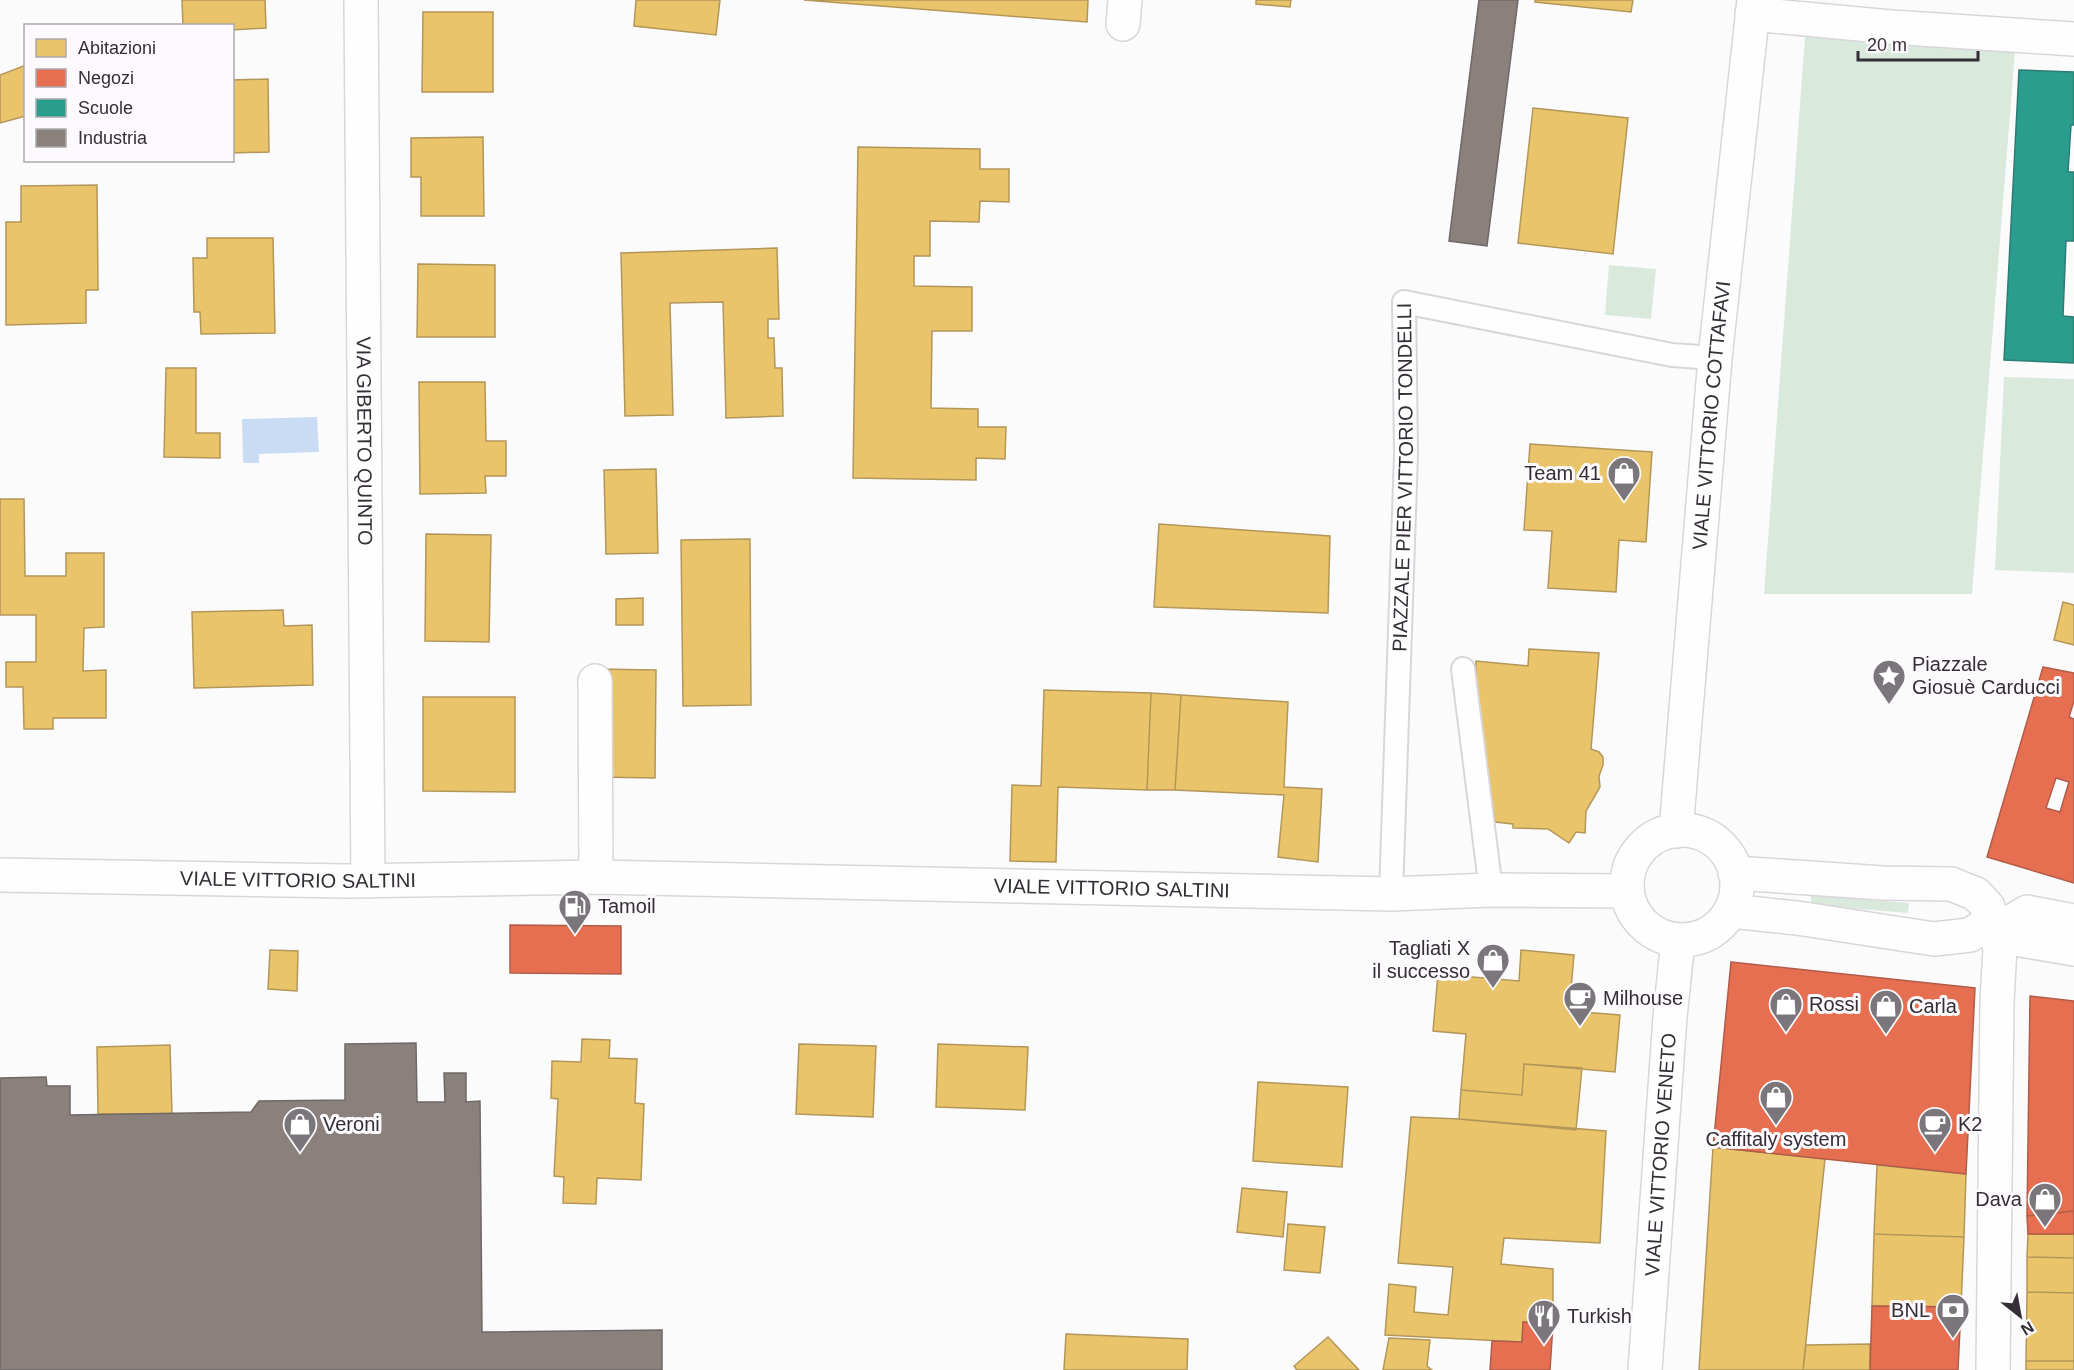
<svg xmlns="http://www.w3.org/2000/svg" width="2074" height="1370" viewBox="0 0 2074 1370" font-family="Arial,sans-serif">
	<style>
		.green { fill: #d9eadd }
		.water { fill: #cadcf4 }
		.homes { fill: #e9c46a; stroke: #b3975a; stroke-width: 1.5 }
		.shops { fill: #e76f51; stroke: #b15c49; stroke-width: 1.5; fill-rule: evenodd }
		.schools { fill: #2a9d8f; stroke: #2d7c74; stroke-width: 1.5 }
		.industry { fill: #8a817c; stroke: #706867; stroke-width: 1.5 }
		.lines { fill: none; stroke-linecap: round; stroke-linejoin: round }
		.lane-casing { stroke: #d8d6da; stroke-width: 26 }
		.street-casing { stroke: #d8d6da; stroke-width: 36 }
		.secondary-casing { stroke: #d8d6da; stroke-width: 36 }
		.lane { stroke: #fffeff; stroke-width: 22 }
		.street { stroke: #fffeff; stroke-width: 33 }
		.secondary { stroke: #fffeff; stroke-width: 33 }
		.labels { text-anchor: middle; stroke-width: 6; stroke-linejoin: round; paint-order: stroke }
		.street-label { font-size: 20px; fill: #342f36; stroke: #fcfafd }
		.poi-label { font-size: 20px; fill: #342f36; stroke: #fcfafd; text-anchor: start }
	</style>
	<rect width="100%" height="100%" fill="#fcfbfc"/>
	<path class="green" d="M1806,23L2016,38L1972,594H1764Z
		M1609,265L1656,269L1651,319L1605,315Z
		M2004,377L2074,379V573L1995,570Z
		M1811,895L1909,903L1908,913L1811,905Z"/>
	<path class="water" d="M317,417L319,452L259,454V463H243L242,419Z"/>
	<path class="homes" d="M182,0H265L266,28L232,30V26H183Z
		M636,0H720L716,35L634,26Z
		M804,0H1088L1087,22Z
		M1256,0H1291L1290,7L1256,4Z
		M1535,0H1633L1631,12L1535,2Z
		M423,12H493V92H422Z
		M26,65V116L0,123V75Z
		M268,79L269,152L232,153V80Z
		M1533,108L1628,118L1613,254L1518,243Z
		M483,137L484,216H421V177H411V138Z
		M858,147L980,149V169H1009V202L980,201L979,222L930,221V256H914V286L972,287V331H932L931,408L978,409V427H1006L1005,459L976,458V480L853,478Z
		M97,185L98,290H86V323L6,325V222H21V186Z
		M207,238H273L275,333L201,334L200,312H194L193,258H207Z
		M777,248L779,319H768V338H774L775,368H782L783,416L726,418L723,302L670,303L673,415L625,416L621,253Z
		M418,264L495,265V337H417Z
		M166,368H196V433H220V458L164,457Z
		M419,382H485L486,441H506V476H485L486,493L420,494Z
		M1530,444L1652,452L1646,542L1619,540L1616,592L1548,588L1552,531L1524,530Z
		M656,469L658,553L606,554L604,470Z
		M0,499H24L25,576H66V553H104V627L84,628L83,671L106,670V718H53V729H24L23,687H6V662H36V615H0Z
		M1159,524L1330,536L1328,613L1154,607Z
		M426,534L491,535L489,642L425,641Z
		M750,539L751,705L683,706L681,540Z
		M643,598V625H616V599Z
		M2063,602L2074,605V645L2054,640Z
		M283,610L284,626L312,625L313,685L194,688L192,612Z
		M1529,649L1599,653L1591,749L1599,752L1603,757V765L1599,776L1600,787L1586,811L1585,833L1576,832L1569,843L1548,829L1513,828V824L1495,822L1475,691L1476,661L1528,666Z
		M598,669L656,670L655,778L598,777Z
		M1044,690L1151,693L1147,790L1058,787L1056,862L1010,861L1012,785L1041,786Z
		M1151,693L1181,695L1175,790H1147Z
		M1181,695L1288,702L1284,787L1322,789L1318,862L1278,857L1284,795L1175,790Z
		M423,697H515V792L423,791Z
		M270,950L298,951L297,991L268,989Z
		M1521,950L1574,955L1569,1011L1620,1015L1615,1072L1524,1064L1522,1095L1461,1090L1466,1034L1433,1031L1438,974L1519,981Z
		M582,1039L610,1040L609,1058L637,1059L635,1103L644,1104L641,1180L597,1178L596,1204L563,1203L564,1177L554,1176L558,1099L551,1098L552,1061L581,1062Z
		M799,1044L876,1046L873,1117L796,1114Z
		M938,1044L1028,1047L1025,1110L936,1107Z
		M170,1045L172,1114H98L97,1047Z
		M1524,1064L1582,1068L1576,1130L1459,1119L1461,1090L1522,1095Z
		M1258,1082L1348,1087L1342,1167L1253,1161Z
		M1411,1117L1459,1119L1606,1131L1600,1243L1504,1238L1501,1264L1553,1269V1324L1523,1322L1522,1342L1385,1335L1389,1284L1416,1287L1414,1312L1448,1315L1453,1267L1398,1263Z
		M1713,1147L1825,1159L1803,1370H1699Z
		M1877,1165L1966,1174L1964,1237L1874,1234Z
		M1242,1188L1287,1192L1283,1237L1237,1232Z
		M1288,1224L1325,1227L1320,1273L1284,1270Z
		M1874,1234L1964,1237L1961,1307L1872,1306Z
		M2028,1234H2074V1258L2027,1257Z
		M2027,1257L2074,1258V1293L2027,1292Z
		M2027,1292L2074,1293V1361H2026Z
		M1066,1334L1188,1339L1187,1370H1064Z
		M1328,1337L1359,1370H1297L1294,1366Z
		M1389,1338L1430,1340L1427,1366L1432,1370H1383Z
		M1870,1344V1370H1803L1806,1345Z
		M2026,1361H2074V1370H2026Z"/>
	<path class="shops" d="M2043,667L2074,673V701L2069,717L2074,719V883L1987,857ZM2056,778L2069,782L2060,812L2046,808Z
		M510,925L621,926V974L510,973Z
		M1731,962L1975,988L1966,1174L1713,1147Z
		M2030,996L2074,1001V1211L2027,1216Z
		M2074,1211V1234H2028L2027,1216Z
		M1872,1306L1961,1307L1958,1370H1870Z
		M1523,1322L1553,1324L1550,1370H1490L1492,1341L1522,1342Z"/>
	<path class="schools" d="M2019,70L2074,72V125H2071L2068,172H2074V241H2066L2063,316L2074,317V363L2004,360Z"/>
	<path class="industry" d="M1479,0H1518L1487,246L1449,241Z
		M416,1043L417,1102H445L444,1073H466V1102L480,1101L482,1332L662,1330V1370H0V1078L46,1077L47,1086H70V1115L251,1112L259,1101L345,1100V1044Z"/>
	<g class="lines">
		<defs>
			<g id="lane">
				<path d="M1463,669L1491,890"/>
				<path id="s1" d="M1391,894L1406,454L1404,302L1672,355L1715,358"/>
			</g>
			<g id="street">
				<path id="s2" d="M361,0L368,881"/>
				<path d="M1752,14L1891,27L2074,39"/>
				<path d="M1123,24L1125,0"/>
				<path d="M595,681L596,877"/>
				<path d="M1735,873L1883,883L1951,884L1976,894L1988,907L2000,948L1997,1001L1993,1370"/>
				<path d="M1730,911L1797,918L1934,939L1970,935L1991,921"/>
				<path d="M1991,921L2009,923L2027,912L2074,921"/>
				<path d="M2009,923L2021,940L2074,949"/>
			</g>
			<g id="secondary">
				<circle cx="1682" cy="885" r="55"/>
				<path id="s3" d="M1676,831L1715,358L1754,0"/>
				<path id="s4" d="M0,875L347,881L596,877L1391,894L1491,890L1627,891"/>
				<path id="s5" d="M1645,1370L1670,1017L1678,940"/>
			</g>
		</defs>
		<use href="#lane" class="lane-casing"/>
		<use href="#street" class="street-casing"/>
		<use href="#secondary" class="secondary-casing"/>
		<use href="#lane" class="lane"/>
		<use href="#street" class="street"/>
		<use href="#secondary" class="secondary"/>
	</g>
	<defs>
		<symbol id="shop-pin" viewBox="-11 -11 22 30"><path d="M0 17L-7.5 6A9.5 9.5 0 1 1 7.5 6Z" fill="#7a767b" stroke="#fcfafd"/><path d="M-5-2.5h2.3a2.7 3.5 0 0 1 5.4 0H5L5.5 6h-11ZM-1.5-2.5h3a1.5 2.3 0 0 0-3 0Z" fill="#fff"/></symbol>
		<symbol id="sight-pin" viewBox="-11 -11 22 30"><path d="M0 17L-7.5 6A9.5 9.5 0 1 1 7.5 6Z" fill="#7a767b" stroke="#fcfafd"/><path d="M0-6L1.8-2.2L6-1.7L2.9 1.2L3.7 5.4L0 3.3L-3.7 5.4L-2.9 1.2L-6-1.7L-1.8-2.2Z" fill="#fff"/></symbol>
		<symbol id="fuel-pin" viewBox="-11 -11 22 30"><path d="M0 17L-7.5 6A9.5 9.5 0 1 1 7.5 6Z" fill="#7a767b" stroke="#fcfafd"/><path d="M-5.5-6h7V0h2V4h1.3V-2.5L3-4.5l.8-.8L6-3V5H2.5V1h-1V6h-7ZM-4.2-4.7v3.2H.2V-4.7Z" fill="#fff"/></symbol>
		<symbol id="cafe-pin" viewBox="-11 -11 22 30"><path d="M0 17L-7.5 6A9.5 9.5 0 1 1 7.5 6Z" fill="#7a767b" stroke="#fcfafd"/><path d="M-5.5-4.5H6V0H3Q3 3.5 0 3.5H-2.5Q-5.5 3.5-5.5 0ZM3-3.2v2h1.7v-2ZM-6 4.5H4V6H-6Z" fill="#fff"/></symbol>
		<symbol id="bank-pin" viewBox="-11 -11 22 30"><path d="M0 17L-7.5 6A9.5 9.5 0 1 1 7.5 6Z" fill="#7a767b" stroke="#fcfafd"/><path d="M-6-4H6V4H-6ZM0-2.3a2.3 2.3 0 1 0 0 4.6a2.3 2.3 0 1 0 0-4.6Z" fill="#fff"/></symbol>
		<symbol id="restaurant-pin" viewBox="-11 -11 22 30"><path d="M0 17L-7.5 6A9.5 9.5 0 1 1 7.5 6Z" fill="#7a767b" stroke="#fcfafd"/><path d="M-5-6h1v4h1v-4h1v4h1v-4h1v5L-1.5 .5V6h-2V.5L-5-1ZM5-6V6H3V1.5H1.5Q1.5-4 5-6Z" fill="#fff"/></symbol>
	</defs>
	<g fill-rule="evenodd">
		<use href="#shop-pin" x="1605" y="454" width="38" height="52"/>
		<use href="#sight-pin" x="1870" y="657" width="38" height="52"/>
		<use href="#fuel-pin" x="556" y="887" width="38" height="52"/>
		<use href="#shop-pin" x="1474" y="941" width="38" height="52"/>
		<use href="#cafe-pin" x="1561" y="979" width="38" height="52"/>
		<use href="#shop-pin" x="1767" y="985" width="38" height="52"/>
		<use href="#shop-pin" x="1867" y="987" width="38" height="52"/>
		<use href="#shop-pin" x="1757" y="1078" width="38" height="52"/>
		<use href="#shop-pin" x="281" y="1105" width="38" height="52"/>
		<use href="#cafe-pin" x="1916" y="1105" width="38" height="52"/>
		<use href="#shop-pin" x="2026" y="1180" width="38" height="52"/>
		<use href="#bank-pin" x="1934" y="1291" width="38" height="52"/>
		<use href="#restaurant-pin" x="1525" y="1297" width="38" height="52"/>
	</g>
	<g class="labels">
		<g class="street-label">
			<text dy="7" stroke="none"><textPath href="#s3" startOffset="417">VIALE VITTORIO COTTAFAVI</textPath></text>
			<text dy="7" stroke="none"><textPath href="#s2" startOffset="441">VIA GIBERTO QUINTO</textPath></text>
			<text dy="7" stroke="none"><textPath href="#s1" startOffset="417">PIAZZALE PIER VITTORIO TONDELLI</textPath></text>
			<text dy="7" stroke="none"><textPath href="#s4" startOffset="298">VIALE VITTORIO SALTINI</textPath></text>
			<text dy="7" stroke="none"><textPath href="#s4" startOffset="1112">VIALE VITTORIO SALTINI</textPath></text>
			<text dy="7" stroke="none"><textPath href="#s5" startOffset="216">VIALE VITTORIO VENETO</textPath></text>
		</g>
		<g class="poi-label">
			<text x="1601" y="480" text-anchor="end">Team 41</text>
			<text x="1912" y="671">Piazzale<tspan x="1912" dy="23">Giosuè Carducci</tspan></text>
			<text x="598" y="913">Tamoil</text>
			<text x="1470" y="955" text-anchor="end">Tagliati X<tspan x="1470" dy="23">il successo</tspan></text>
			<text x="1603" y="1005">Milhouse</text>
			<text x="1809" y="1011">Rossi</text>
			<text x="1909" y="1013">Carla</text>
			<text x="323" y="1131">Veroni</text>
			<text x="1958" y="1131">K2</text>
			<text x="1776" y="1146" text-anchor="middle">Caffitaly system</text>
			<text x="2022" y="1206" text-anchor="end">Dava</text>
			<text x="1930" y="1317" text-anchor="end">BNL</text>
			<text x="1567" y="1323">Turkish</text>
		</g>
	</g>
	<rect x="24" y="24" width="210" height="138" fill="#fcfafd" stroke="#aca9ad" stroke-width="1.5"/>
	<rect x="36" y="39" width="30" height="18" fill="#e9c46a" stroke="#aca9ad" stroke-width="1.5"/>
	<text x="78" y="54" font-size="18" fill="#342f36">Abitazioni</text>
	<rect x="36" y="69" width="30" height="18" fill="#e76f51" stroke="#aca9ad" stroke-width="1.5"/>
	<text x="78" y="84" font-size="18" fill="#342f36">Negozi</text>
	<rect x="36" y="99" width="30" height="18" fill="#2a9d8f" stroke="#aca9ad" stroke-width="1.5"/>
	<text x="78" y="114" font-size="18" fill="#342f36">Scuole</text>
	<rect x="36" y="129" width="30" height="18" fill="#8a817c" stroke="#aca9ad" stroke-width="1.5"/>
	<text x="78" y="144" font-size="18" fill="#342f36">Industria</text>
	<g transform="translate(2020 1316) rotate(149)" stroke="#fcfafd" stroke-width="4.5" paint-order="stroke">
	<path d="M0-4.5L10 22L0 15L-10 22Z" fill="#342f36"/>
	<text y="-9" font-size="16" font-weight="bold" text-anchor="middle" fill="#342f36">N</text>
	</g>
	<path d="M1858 51v9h120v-9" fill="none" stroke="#342f36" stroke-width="3"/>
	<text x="1867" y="51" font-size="18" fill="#342f36" stroke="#fcfafd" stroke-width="4.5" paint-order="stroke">20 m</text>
</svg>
